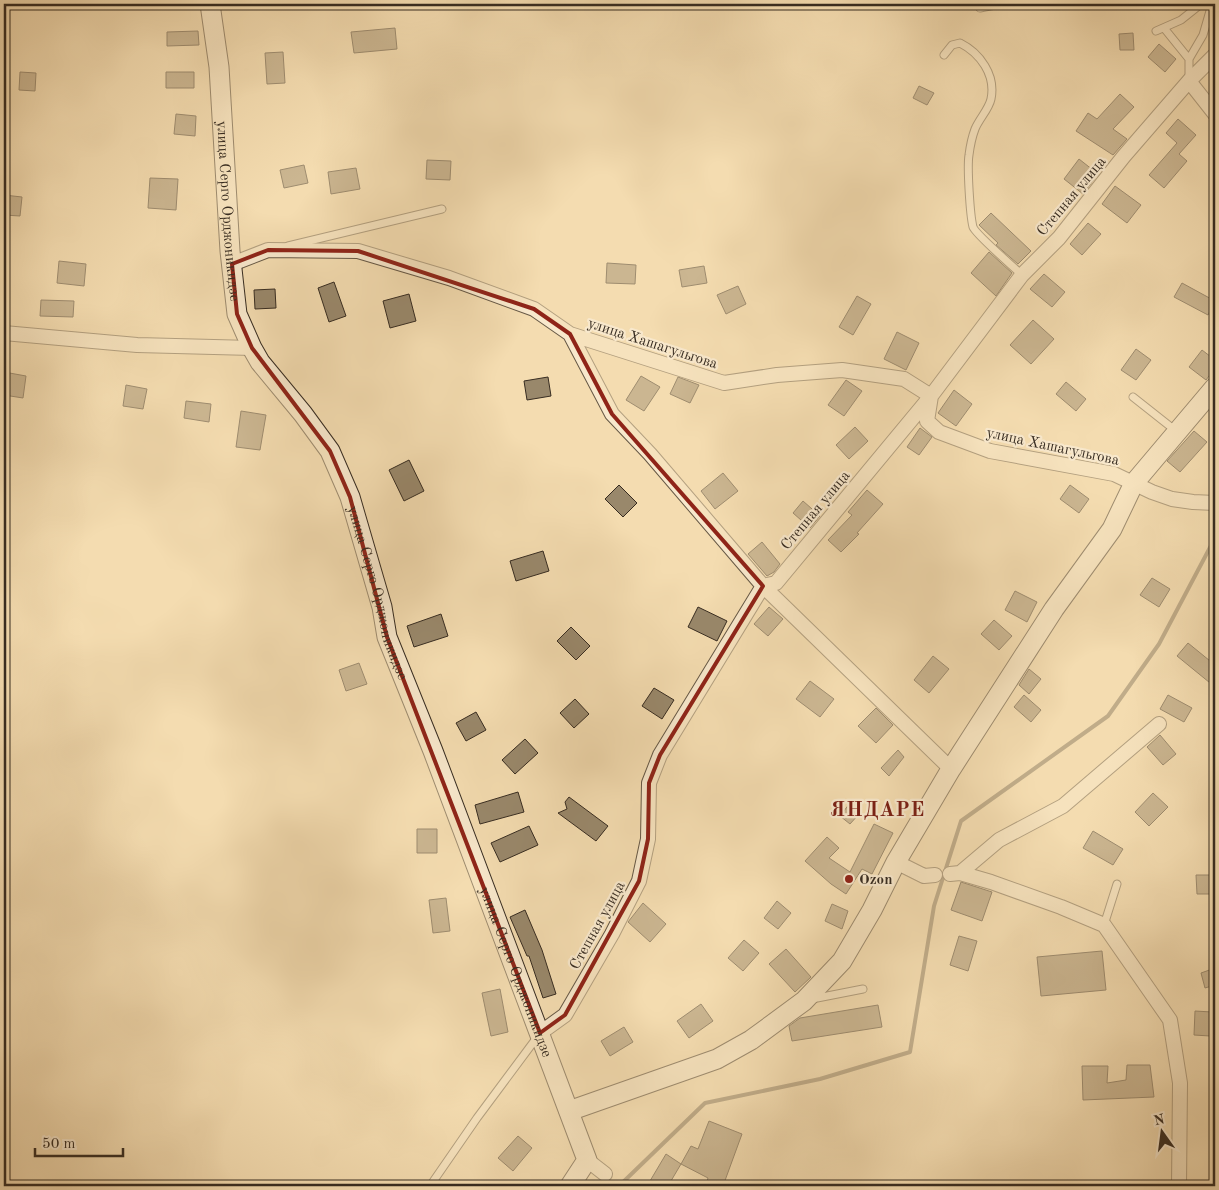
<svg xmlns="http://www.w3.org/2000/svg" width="1219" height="1190" viewBox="0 0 1219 1190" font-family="'Old Standard TT',serif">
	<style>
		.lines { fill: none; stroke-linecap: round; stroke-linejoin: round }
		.stream { stroke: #827259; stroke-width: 4 }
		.building { fill: #99886b; stroke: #372c21 }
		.lane-casing { stroke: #665845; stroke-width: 9 }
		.street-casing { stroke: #665845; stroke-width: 16 }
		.secondary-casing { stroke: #372c21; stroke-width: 21 }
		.path { stroke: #372c21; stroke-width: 2; stroke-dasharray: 1 2.5; stroke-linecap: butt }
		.lane { stroke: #f8e8cc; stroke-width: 7 }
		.street { stroke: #f8e8cc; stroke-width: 14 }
		.secondary { stroke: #f8e8cc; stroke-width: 19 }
		.marked { fill: none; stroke: #8f2418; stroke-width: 4; stroke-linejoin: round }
		.poi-dot { fill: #8f2418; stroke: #f8e8cc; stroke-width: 2 }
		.labels { text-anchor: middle; stroke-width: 4.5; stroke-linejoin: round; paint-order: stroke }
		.street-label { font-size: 15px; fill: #372c21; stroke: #f8e8cc }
		.poi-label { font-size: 15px; font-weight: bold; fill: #372c21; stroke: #f8e8cc; text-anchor: start }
		.district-label { font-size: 20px; font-weight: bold; letter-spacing: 1px; fill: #7a1f14; stroke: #f8e8cc }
	</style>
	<rect width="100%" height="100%" fill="#f4dcb0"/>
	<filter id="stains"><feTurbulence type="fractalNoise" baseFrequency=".004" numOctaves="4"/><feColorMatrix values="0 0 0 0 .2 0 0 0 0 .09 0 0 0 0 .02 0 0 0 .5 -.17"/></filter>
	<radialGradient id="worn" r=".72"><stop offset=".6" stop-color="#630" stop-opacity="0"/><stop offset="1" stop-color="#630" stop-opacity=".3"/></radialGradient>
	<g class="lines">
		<path class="stream" d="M619,1186L705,1103L820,1079L910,1052L934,906L961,821L1108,716L1159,644L1215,538"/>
	</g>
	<path class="building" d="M395,28L397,49L354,53L351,32Z
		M198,31L199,45L167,46V32Z
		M1133,33L1134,50H1120L1119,34Z
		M1159,44L1176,59L1165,72L1148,57Z
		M283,52L285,83L267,84L265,53Z
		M20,72L36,73L35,91L19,90Z
		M166,72H194V88H166Z
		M919,86L934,93L927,105L913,98Z
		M1120,94L1134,107L1113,129L1127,139L1113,155L1076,131L1088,113L1097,119Z
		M176,114L196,116L195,136L174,134Z
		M1178,119L1196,135L1179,154L1187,161L1164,188L1149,175L1177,143L1166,133Z
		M1079,159L1098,174L1083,194L1064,179Z
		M427,160L451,161L450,180L426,179Z
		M304,165L308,183L284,188L280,170Z
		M356,168L360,189L331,194L328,172Z
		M150,178L178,179L176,210L148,208Z
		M1115,186L1141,205L1127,223L1102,204Z
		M4,195L22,197L20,216L4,215Z
		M991,213L1031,251L1018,264L996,245L998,243L979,225Z
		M1088,223L1101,234L1082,255L1070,244Z
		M989,252L1012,273L996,296L971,273Z
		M59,261L86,264L84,286L57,283Z
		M607,263L636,265L635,284L606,283Z
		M704,266L707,283L682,287L679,270Z
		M1044,274L1065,292L1052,307L1030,289Z
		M334,282L346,316L329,322L318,288Z
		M1182,283L1215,301L1208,315L1174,297Z
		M738,286L746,304L726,314L717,295Z
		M275,289L276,308L255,309L254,290Z
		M409,294L416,321L390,328L383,301Z
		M857,296L871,304L853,335L839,327Z
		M41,300L74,301L73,317L40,316Z
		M1033,320L1054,339L1031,364L1010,345Z
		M897,332L919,343L906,370L884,359Z
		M1136,349L1151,360L1136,380L1121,370Z
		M1202,350L1215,360V368L1206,380L1189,367Z
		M4,372L26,376L23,398L4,395Z
		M641,376L660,387L644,411L626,400Z
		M548,377L551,396L527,400L524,381Z
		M678,377L699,385L690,403L670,394Z
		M846,380L862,391L844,416L828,405Z
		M1066,382L1086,399L1076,411L1056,394Z
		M126,385L147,389L143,409L123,406Z
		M954,390L972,404L956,426L938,413Z
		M186,401L211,404L209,422L184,418Z
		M241,411L266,415L260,450L236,447Z
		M855,427L868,441L849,459L836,445Z
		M920,428L932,437L919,455L907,447Z
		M1194,431L1207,442L1180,472L1167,461Z
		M409,460L424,491L404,501L389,470Z
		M723,473L738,491L715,509L701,491Z
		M619,485L637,503L623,517L605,499Z
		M1070,485L1089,499L1079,513L1060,499Z
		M867,490L883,504L857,533L859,534L841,552L828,540L852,515L848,512Z
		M803,501L820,516L810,528L793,513Z
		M762,542L780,564L774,572L767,576L748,554Z
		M543,551L549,571L516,581L510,561Z
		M1152,578L1170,589L1159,607L1140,595Z
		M1015,591L1037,602L1027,622L1005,610Z
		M698,607L727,621L717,641L688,627Z
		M769,607L783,619L768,636L754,624Z
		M441,614L448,636L414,647L407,626Z
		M994,620L1012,636L999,650L981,634Z
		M571,627L590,646L576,660L557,641Z
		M1188,643L1215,665V687L1177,656Z
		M933,656L949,669L929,693L914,680Z
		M359,663L367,684L346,691L339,670Z
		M1029,669L1041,679L1029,694L1019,685Z
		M810,681L834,699L820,717L796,699Z
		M654,688L674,700L662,719L642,706Z
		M1024,695L1041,710L1031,722L1014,707Z
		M1168,695L1192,708L1184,722L1160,709Z
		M575,699L589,714L574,728L560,713Z
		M876,708L893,725L876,743L858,726Z
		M476,712L486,730L466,741L456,723Z
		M1160,735L1176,754L1163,765L1147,747Z
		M525,739L538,753L515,774L502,760Z
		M898,750L904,757L889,776L881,768Z
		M518,792L524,812L480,824L475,805Z
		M1153,793L1168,807L1149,826L1135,812Z
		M569,797L608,826L596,841L558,813L567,809L565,802Z
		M850,803L859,810V814L850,824L840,816Z
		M874,824L893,833L872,874L862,869L846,894L831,884L805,861L827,837L839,848L829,858L850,872Z
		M529,826L538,845L500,862L491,843Z
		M417,829H437V853H417Z
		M1093,831L1123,849L1113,865L1083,848Z
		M1196,875H1215V894H1197Z
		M961,882L992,892L982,921L951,910Z
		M446,898L450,931L433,933L429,900Z
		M777,901L791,913L778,929L764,918Z
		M643,903L666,924L650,942L628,922Z
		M832,904L848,911L842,929L825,921Z
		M525,910L542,950L556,994L543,998L529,956H527L510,917Z
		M959,936L977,941L968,971L950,965Z
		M744,940L759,953L743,971L728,958Z
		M786,949L811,977L795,992L769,964Z
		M1102,951L1106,990L1041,996L1037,957Z
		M1215,968V985L1205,988L1201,973Z
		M500,989L508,1032L491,1036L482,993Z
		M701,1004L713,1021L689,1038L677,1021Z
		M878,1005L882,1027L792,1041L789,1026L800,1018Z
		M1195,1011L1212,1012L1210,1036L1194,1035Z
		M624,1027L633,1042L610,1056L601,1041Z
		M1127,1065H1150L1154,1097L1083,1100L1082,1066H1108L1107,1083L1126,1080Z
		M709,1121L742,1134L723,1186H705L708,1178L681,1164L691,1146L698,1149Z
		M518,1136L532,1148L513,1171L498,1158Z
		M666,1154L681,1164L668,1186H647Z"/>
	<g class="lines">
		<defs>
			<path id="lane" d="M980,8L1000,4
				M1164,28L1189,59
				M1156,31L1181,20L1201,4
				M944,55L952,45L960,43C980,53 996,75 991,99C989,109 979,119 975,129C972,137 970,147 969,155C967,167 970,215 973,227C976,235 1014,267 1022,275
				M1189,78V59L1203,35L1212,4
				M288,246L442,209
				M1133,397L1176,431
				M1104,925L1117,884
				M812,999L863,989
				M430,1186L477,1118L538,1036"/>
			<path id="street" d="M1189,81L1215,114
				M232,264L268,250L358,251L449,278L534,309L570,334L612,414L650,454L763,586L951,769
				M4,333L137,345L252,348
				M570,334L724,383L777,375L842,370L904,379L931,396L927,421L939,432L990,451L1114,474L1152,492L1172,499L1193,502L1215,503
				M896,862L924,876L935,875
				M960,873L999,840L1063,806L1159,724
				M950,874L960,873L991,882L1061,907L1104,925L1170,1020L1180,1083L1179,1186
				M540,1033L565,1015L612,934L639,881L648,839L649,783L660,755L763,586L776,583L931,396L1022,275L1059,238L1124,156L1189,81L1215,55
				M587,1160L605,1174"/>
			<g id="secondary">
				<path id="s1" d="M210,4L219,67L230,251L237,314L252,348L260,362L303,414L330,451L350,497L382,607L387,637L433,751L587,1160L570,1186"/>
				<path d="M569,1111L717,1059L751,1040L804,1001L842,961L872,910L896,862L951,769L1054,609L1112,529L1134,483L1215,387"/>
			</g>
		</defs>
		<use href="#lane" class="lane-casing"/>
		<use href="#street" class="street-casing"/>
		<use href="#secondary" class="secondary-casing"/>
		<path class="path" d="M615,1182L621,1186"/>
		<use href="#lane" class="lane"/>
		<use href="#street" class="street"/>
		<use href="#secondary" class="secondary"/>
	</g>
	<path d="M0 0H1219V1190H0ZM268,250L358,251L534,309L570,334L612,414L763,586L660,755L649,783L648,839L639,881L565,1015L540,1033L387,637L350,497L330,451L252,348L237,314L232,264Z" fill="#f4dcb0" fill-opacity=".55" fill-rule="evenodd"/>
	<path class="marked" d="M268,250L358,251L534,309L570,334L612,414L763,586L660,755L649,783L648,839L639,881L565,1015L540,1033L387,637L350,497L330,451L252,348L237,314L232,264Z"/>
	<circle class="poi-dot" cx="849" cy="879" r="5"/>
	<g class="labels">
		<g class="street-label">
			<text transform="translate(1071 196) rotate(-50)" y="5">Степная улица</text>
			<text dy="5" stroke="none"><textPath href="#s1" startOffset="208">улица Серго Орджоникидзе</textPath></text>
			<text transform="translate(653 343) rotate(18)" y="5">улица Хашагульгова</text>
			<text transform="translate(1053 446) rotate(12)" y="5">улица Хашагульгова</text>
			<text transform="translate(815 510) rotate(-50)" y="5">Степная улица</text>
			<text dy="5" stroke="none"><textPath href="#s1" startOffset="628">улица Серго Орджоникидзе</textPath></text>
			<text transform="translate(597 925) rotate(-61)" y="5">Степная улица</text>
			<text dy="5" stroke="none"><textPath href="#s1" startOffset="1032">улица Серго Орджоникидзе</textPath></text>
		</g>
		<g class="poi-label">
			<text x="859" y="884">Ozon</text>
		</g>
		<g class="district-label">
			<text x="878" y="816">ЯНДАРЕ</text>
		</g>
	</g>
	<rect width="1219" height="1190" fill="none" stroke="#f4dcb0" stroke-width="20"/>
	<rect x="5" y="5" width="1209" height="1180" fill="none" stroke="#372c21" stroke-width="2.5"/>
	<rect x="10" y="10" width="1199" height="1170" fill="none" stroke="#372c21"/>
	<g transform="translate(1162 1132) rotate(346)" stroke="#f8e8cc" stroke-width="4" paint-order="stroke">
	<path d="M0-4L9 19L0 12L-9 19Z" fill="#372c21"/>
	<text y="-8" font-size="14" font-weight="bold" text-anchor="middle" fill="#372c21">N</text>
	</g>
	<path d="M35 1148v8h88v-8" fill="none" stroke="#372c21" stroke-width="2.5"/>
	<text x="42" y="1148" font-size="15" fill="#372c21" stroke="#f8e8cc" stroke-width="4" paint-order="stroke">50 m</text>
	<rect width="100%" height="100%" filter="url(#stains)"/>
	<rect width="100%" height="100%" fill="url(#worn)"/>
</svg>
